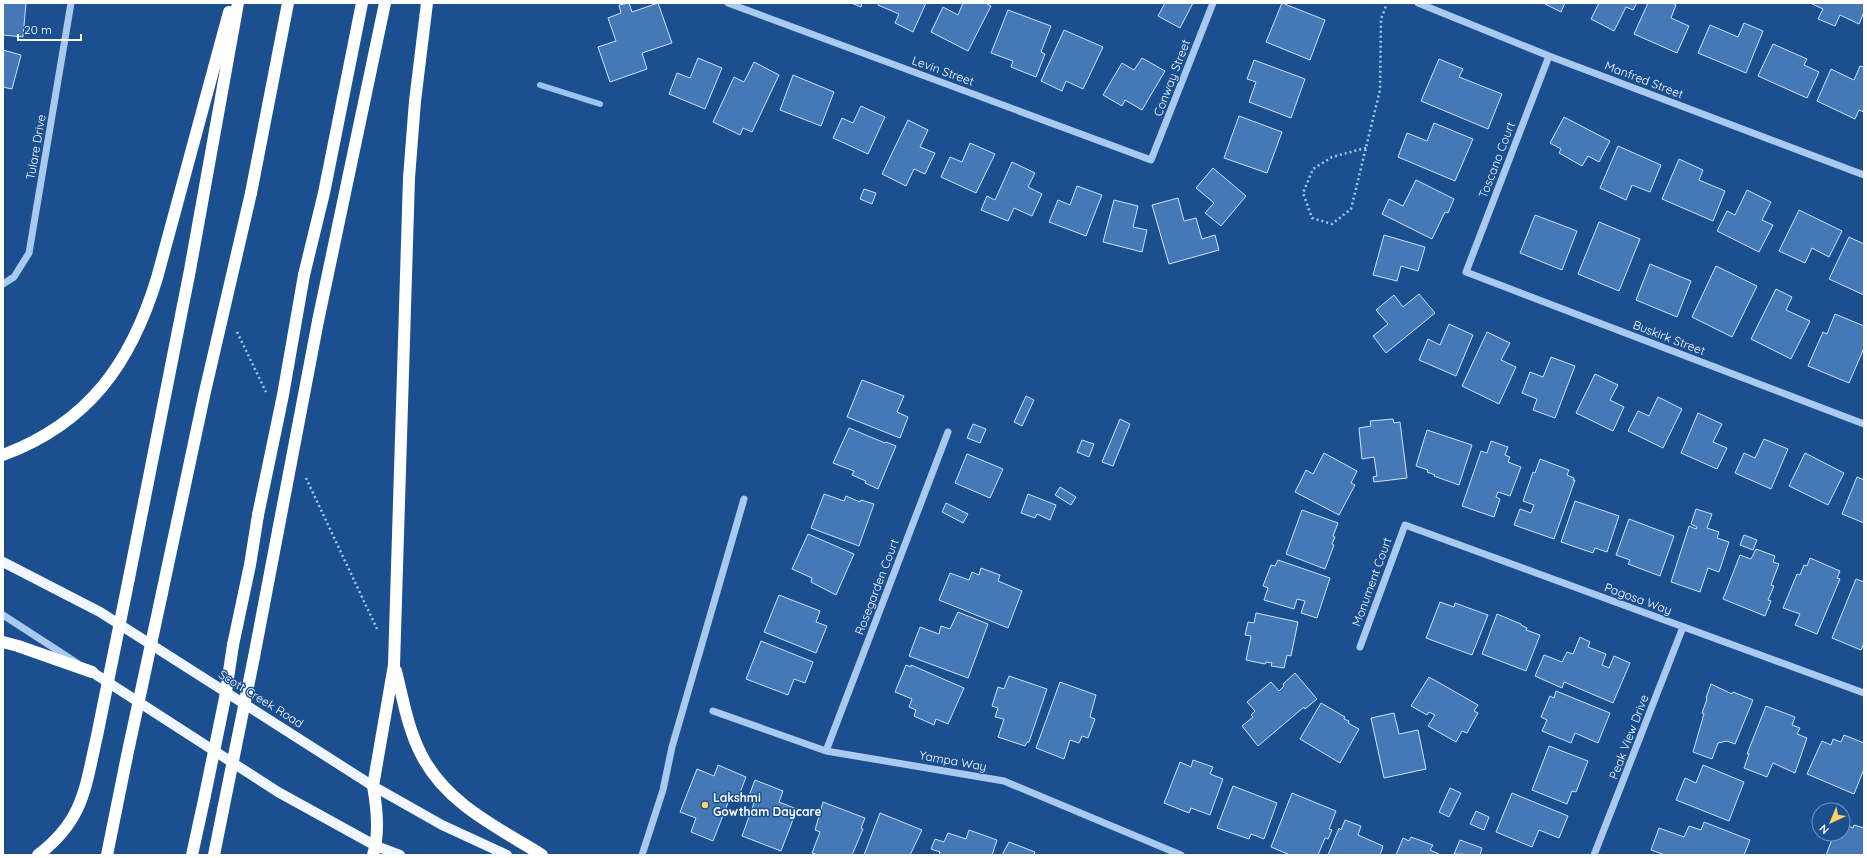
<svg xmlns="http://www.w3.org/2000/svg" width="1867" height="858" viewBox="0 0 1867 858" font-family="Quicksand,sans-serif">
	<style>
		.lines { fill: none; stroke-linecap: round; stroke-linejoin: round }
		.stream { stroke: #9cc4f0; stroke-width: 6 }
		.building { fill: #4478b7; stroke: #cfe3fa }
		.path { stroke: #a9c9ee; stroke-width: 2.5; stroke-dasharray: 2 3; stroke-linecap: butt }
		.minor { stroke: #a9c9ee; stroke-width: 7 }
		.major { stroke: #f0f6ff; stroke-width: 10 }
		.highway { stroke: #fff; stroke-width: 12 }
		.highway-bridge { stroke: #fff; stroke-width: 12 }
		.poi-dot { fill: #ffd166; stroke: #1b4f8f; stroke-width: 1.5 }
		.labels { text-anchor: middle; stroke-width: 3; stroke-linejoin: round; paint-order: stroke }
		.street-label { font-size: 12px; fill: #fff; stroke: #1b4f8f }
		.poi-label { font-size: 12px; font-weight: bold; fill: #fff; stroke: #1b4f8f; text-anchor: start }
	</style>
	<rect width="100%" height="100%" fill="#1b4f8f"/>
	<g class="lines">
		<path class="stream" d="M540,85L600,104"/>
	</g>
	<path class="building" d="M3,3H26L23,37L3,35Z
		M629,3L632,12L658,3L672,43L642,53L647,69L610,82L598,47L616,41L608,18L621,13L619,5Z
		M851,3H862L861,7Z
		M879,3H926L913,32L895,23L899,14L878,5Z
		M963,3H985L991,6L968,51L931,32L943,7L958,15Z
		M1165,3H1193L1180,28L1158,16Z
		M1282,3L1325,20L1310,60L1266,42Z
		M1543,3H1565L1561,12Z
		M1599,3H1637L1633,10L1626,7L1614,31L1591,19Z
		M1648,3H1672L1676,5L1671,18L1689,26L1677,53L1634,34Z
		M1810,3H1864V12L1859,24L1840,15L1835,26L1818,19L1823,9Z
		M1008,10L1051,26L1041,52L1045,54L1036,77L1011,67L1013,61L991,53Z
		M1744,23L1763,31L1746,73L1698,53L1710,25L1738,37Z
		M1064,30L1103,47L1083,89L1066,81L1062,91L1041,81Z
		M1773,44L1807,59L1804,65L1819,72L1807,98L1758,76Z
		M3,50L21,55L12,89L3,87Z
		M698,58L722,68L705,109L669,94L677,73L690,78Z
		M1142,58L1165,71L1142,110L1125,100L1122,106L1103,95L1122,63L1134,70Z
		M1439,59L1463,69L1459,77L1502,94L1488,129L1421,101Z
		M1254,60L1305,79L1291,118L1249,102L1256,82L1247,79Z
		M754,62L779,75L752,132L743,128L740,135L713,122L734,77L744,82Z
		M1860,66L1864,67V112L1859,110L1855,119L1817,101L1831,69L1854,80Z
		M793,75L834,92L821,126L780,110Z
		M861,106L885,117L868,154L833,138L842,118L853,123Z
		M1239,116L1282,132L1267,173L1224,158Z
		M1564,117L1610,141L1599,162L1588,156L1582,166L1559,153L1561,149L1550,143Z
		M908,120L928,130L920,147L935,153L925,174L914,169L906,186L882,174Z
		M1434,123L1473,139L1455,181L1398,157L1407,133L1427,141Z
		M970,143L995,154L976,193L941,177L950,157L962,162Z
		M1618,146L1661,165L1650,192L1632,185L1626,200L1600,188Z
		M1679,159L1703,170L1699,180L1725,191L1713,221L1662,199Z
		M1012,162L1035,173L1028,187L1042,194L1032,216L1014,208L1008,221L981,210L987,196L995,200Z
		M1213,168L1246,196L1221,226L1205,213L1214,203L1196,188Z
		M1416,180L1454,199L1448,213L1445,212L1432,239L1382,214L1389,199L1403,206Z
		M1077,186L1102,195L1086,236L1049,222L1058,200L1070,205Z
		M864,189L876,193L872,204L860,199Z
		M1747,190L1771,202L1762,220L1773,225L1759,252L1717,231L1727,211L1735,215Z
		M1178,198L1184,221L1196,218L1202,239L1215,235L1219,250L1169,264L1152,205Z
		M1114,200L1138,206L1133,227L1147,230L1142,252L1103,242Z
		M1799,210L1842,231L1829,257L1812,248L1805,263L1779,251Z
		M1535,215L1577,231L1562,270L1520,253Z
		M1599,222L1640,239L1619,291L1578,274Z
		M1384,235L1425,247L1418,271L1401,266L1397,281L1373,275Z
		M1849,237L1864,244V295L1829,279Z
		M1650,264L1691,281L1677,317L1636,300Z
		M1716,266L1757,286L1732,337L1692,317Z
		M1776,289L1792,297L1786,310L1810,321L1791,359L1751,339Z
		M1419,294L1435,313L1386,353L1373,336L1388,324L1376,310L1394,295L1403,307Z
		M1835,314L1864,326V348L1849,383L1808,366L1823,332L1827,334Z
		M1449,324L1473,335L1456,376L1419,360L1428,339L1440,345Z
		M1487,332L1510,343L1501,360L1516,367L1499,404L1462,386Z
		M1551,357L1575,366L1555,418L1533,410L1537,399L1522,393L1530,372L1543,377Z
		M1595,374L1618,385L1610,400L1624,407L1613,431L1576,413Z
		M862,380L904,396L897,412L908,417L900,438L847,417Z
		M1026,396L1034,400L1022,426L1014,422Z
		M1658,397L1682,409L1663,448L1628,431L1638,411L1649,416Z
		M1698,413L1722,424L1713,442L1727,448L1717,469L1681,453Z
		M1120,419L1130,424L1113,466L1102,462Z
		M1393,419L1394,423L1400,422L1407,478L1374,482L1373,477L1377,476L1374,457L1362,459L1359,428L1371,426L1370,421Z
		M973,424L986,429L980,443L967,438Z
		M849,428L885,443L886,442L896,446L878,489L865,483L866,481L852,475L854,471L833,463Z
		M1427,430L1472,445L1459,485L1434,476L1435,475L1427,472L1428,470L1416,466Z
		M1764,439L1788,449L1771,489L1735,473L1744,453L1755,458Z
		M1082,440L1094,444L1089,457L1077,452Z
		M1491,441L1508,447L1505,455L1510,457L1508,462L1521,467L1510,496L1498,492L1496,497L1500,499L1494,517L1462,506L1481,451L1487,453Z
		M1324,453L1357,471L1351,483L1355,485L1339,515L1295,492L1306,470L1313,474Z
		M1805,453L1844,473L1828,505L1789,486Z
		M967,454L1003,469L990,498L955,483Z
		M1540,459L1569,470L1567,475L1574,478L1573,480H1575L1554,539L1514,525L1520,509L1531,513L1534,505L1523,501L1533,472L1535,473Z
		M1857,477L1864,480V523L1842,514Z
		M1060,487L1076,497L1071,505L1055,495Z
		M824,494L844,501L846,496L860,502L861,500L874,504L859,546L811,528Z
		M1028,494L1056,505L1050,520L1037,514L1035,518L1021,513Z
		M1575,501L1619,516L1607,552L1595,548L1593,553L1561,542Z
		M946,503L968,514L963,523L942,512Z
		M1696,509L1712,514L1707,528L1719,532L1717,538L1729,542L1719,572L1708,568L1700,592L1671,582L1689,526L1696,529L1697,527L1691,524Z
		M1302,510L1338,523L1333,536L1335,537L1332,544L1334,545L1325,569L1286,554Z
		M1629,519L1674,536L1660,576L1628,564L1630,560L1616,555Z
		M808,534L854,554L836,595L811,582L812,578L792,569Z
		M1744,535L1757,540L1753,550L1740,545Z
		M1756,549L1775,556L1773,562L1779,564L1771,585L1774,586L1768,600L1771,601L1765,616L1723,599L1740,555L1751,559Z
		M1810,558L1840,571L1837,578L1840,579L1817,634L1795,625L1800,614L1783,608L1797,574L1800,575L1804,565L1807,566Z
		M1278,560L1330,578L1317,618L1301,613L1305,601L1297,599L1294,609L1264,600L1268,588L1263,586L1271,565L1275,566Z
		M981,568L1000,575L998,581L1022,591L1008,628L939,600L950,573L969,580L972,572L979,575Z
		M1856,579L1864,582V643L1861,650L1832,638Z
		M779,595L820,611L816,622L827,626L816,653L764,632Z
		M1440,602L1454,607L1455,603L1488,615L1472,655L1426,638Z
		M958,612L988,624L968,678L909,656L920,627L939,634L941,626L950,629Z
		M1256,613L1298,622L1291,656L1287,655L1284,668L1271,666L1272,663L1266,662L1265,664L1246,660L1251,636L1245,635L1248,622L1254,623Z
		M1497,614L1521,624V625L1527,628L1526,630L1540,635L1526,671L1482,654Z
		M1580,637L1590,642L1588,647L1606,654L1602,665L1609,668L1614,656L1630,663L1613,703L1564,682L1562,688L1535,676L1544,655L1562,662L1567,652L1573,654Z
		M761,641L813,662L805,683L794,679L788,695L746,679Z
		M906,665L911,667V665L964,688L948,724L936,719L934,725L914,716L916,710L909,707L912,699L895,692Z
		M1295,673L1317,699L1305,709L1304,707L1258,746L1242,726L1253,717L1251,715L1255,711L1247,702L1271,682L1279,691L1284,686L1283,684Z
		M1009,676L1047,689L1029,742H1027L1025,746L998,737L1004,719L995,717L998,708L992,706L998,687L1004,689Z
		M1429,677L1478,705L1474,711L1478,713L1467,733L1462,731L1456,742L1428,726L1435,715L1429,712L1427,715L1411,706Z
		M1060,682L1096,695L1090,717L1095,719L1088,738L1082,736L1079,743L1070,740L1064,759L1036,748Z
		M1711,684L1732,694L1733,692L1753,700L1735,744L1727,741L1718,743L1712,759L1693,752L1704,714L1702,713L1707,699L1706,698Z
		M1556,691L1610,713L1598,743L1575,733L1571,743L1542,731L1547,720L1541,717L1550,696L1554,698Z
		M1321,703L1345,717L1344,719L1349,721L1348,723L1359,729L1340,763L1300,739Z
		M1766,706L1795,717L1792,725L1800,728L1797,734L1807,738L1795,773L1773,763L1767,777L1744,768L1749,754H1747Z
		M1394,713L1399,734L1418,730L1426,769L1384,778L1371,718Z
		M1844,735L1864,743V769L1854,794L1807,774L1822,741L1831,745L1833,739L1841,742Z
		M1549,746L1588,761L1576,792L1572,791L1567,804L1532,790Z
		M1193,760L1213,767L1210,774L1223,779L1210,815L1191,808L1189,813L1164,803L1180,762L1191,767Z
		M718,765L746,777L738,798L731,795L713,841L691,832L696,818L680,812L697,769L714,776Z
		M1703,765L1744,782L1729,821L1676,800L1685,778L1696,783Z
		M755,780L783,791L779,802L797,809L781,851L742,836L754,803L747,801Z
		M1233,786L1277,803L1264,839L1251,834L1249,839L1217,828Z
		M1450,788L1461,793L1449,817L1439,812Z
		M1292,793L1336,811L1329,829L1332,830L1328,839L1325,838L1318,855H1290L1271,847Z
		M1512,793L1568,816L1559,838L1539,830L1532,847L1496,832Z
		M823,802L865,818L861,828L863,829L852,855H818L812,853L820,832L815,830Z
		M1476,811L1489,817L1484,830L1470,824Z
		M880,813L922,830L910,855H864Z
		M1345,820L1361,826L1358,835L1383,846L1380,855H1328L1339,828L1341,830Z
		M1704,822L1750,840L1744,855H1665L1651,850L1659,828L1684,837L1689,826L1701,830Z
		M1843,824L1853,828L1854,825L1864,828V855H1826L1834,834H1843Z
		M969,830L997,840L992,855H939L940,852L931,849L935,839L944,842L948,833L966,839Z
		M1411,837L1433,845L1430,850L1441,855H1396L1403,838L1409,841Z
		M1460,840L1482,848L1480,855L1454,854Z
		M1009,842L1035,852L1034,855H1002Z"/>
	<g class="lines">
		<path class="path" d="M1366,148L1332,157L1313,169L1303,193L1312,218L1332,224L1351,209L1380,90L1381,19L1387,3
			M237,332L266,392
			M306,478L377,629"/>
		<path class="minor" d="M728,3L1151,160L1213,3
			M1418,3L1549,56L1864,175
			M1549,56L1466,272L1864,424
			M3,284L14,277L29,253L71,3
			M3,615L77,663
			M1360,647L1405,525L1864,693
			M713,711L826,751L1004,781L1181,855
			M826,751L948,432
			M642,855L663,790L672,747L744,499
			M1594,855L1683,627"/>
		<path class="major" d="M3,562L100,612L373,786L442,825L507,855
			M92,672L278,792L376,846L400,855"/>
		<path class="highway" d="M251,193L288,3
			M304,275L324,193L362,3
			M318,321L385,3
			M3,455C89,423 131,363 157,278L229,12
			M129,578L190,270L238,3
			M162,593L204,396
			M3,642L18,646L92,672
			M233,645L250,565L258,515
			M254,657L278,531
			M396,671C403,699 408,730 422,756C447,804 497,827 542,855
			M38,855C84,820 85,788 97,736
			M107,855L127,756
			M192,855L204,800
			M214,855L223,810
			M373,855C380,833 377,808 373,786L394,665L409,178L415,101L427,3"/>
		<path class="highway-bridge" d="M204,396L251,193
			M258,515L283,395L304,275
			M278,531L318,321
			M97,736L129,578
			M127,756L162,593
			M204,800L225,698L233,645
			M223,810L254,657"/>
	</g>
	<circle class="poi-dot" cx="705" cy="805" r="4"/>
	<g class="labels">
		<g class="street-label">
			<text transform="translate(943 71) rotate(20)" y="4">Levin Street</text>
			<text transform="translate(1172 78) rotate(-69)" y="4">Conway Street</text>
			<text transform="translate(1644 80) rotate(21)" y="4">Manfred Street</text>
			<text transform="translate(36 147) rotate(-80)" y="4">Tulare Drive</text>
			<text transform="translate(1497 160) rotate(-69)" y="4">Toscano Court</text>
			<text transform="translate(1669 338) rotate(21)" y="4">Buskirk Street</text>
			<text transform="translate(1372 582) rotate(-70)" y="4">Monument Court</text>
			<text transform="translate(877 587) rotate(-69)" y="4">Rosegarden Court</text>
			<text transform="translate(1638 599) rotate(20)" y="4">Pagosa Way</text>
			<text transform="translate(261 699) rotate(32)" y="4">Scott Creek Road</text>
			<text transform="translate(1629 737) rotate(-69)" y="4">Peak View Drive</text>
			<text transform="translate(953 761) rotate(10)" y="4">Yampa Way</text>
		</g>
		<g class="poi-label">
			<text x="713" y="802">Lakshmi<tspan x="713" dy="14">Gowtham Daycare</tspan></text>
		</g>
	</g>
	<rect width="1867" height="858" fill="none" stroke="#ffffff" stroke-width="8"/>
	<g transform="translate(1831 822) rotate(224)"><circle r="19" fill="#1b4f8f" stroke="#7695bc"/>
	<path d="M0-3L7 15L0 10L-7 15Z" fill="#ffd166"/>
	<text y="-6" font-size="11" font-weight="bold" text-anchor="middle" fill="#ffffff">N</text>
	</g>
	<path d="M18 34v6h63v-6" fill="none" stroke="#ffffff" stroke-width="2"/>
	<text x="24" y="34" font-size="12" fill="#ffffff" stroke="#1b4f8f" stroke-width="3" paint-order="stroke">20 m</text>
</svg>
